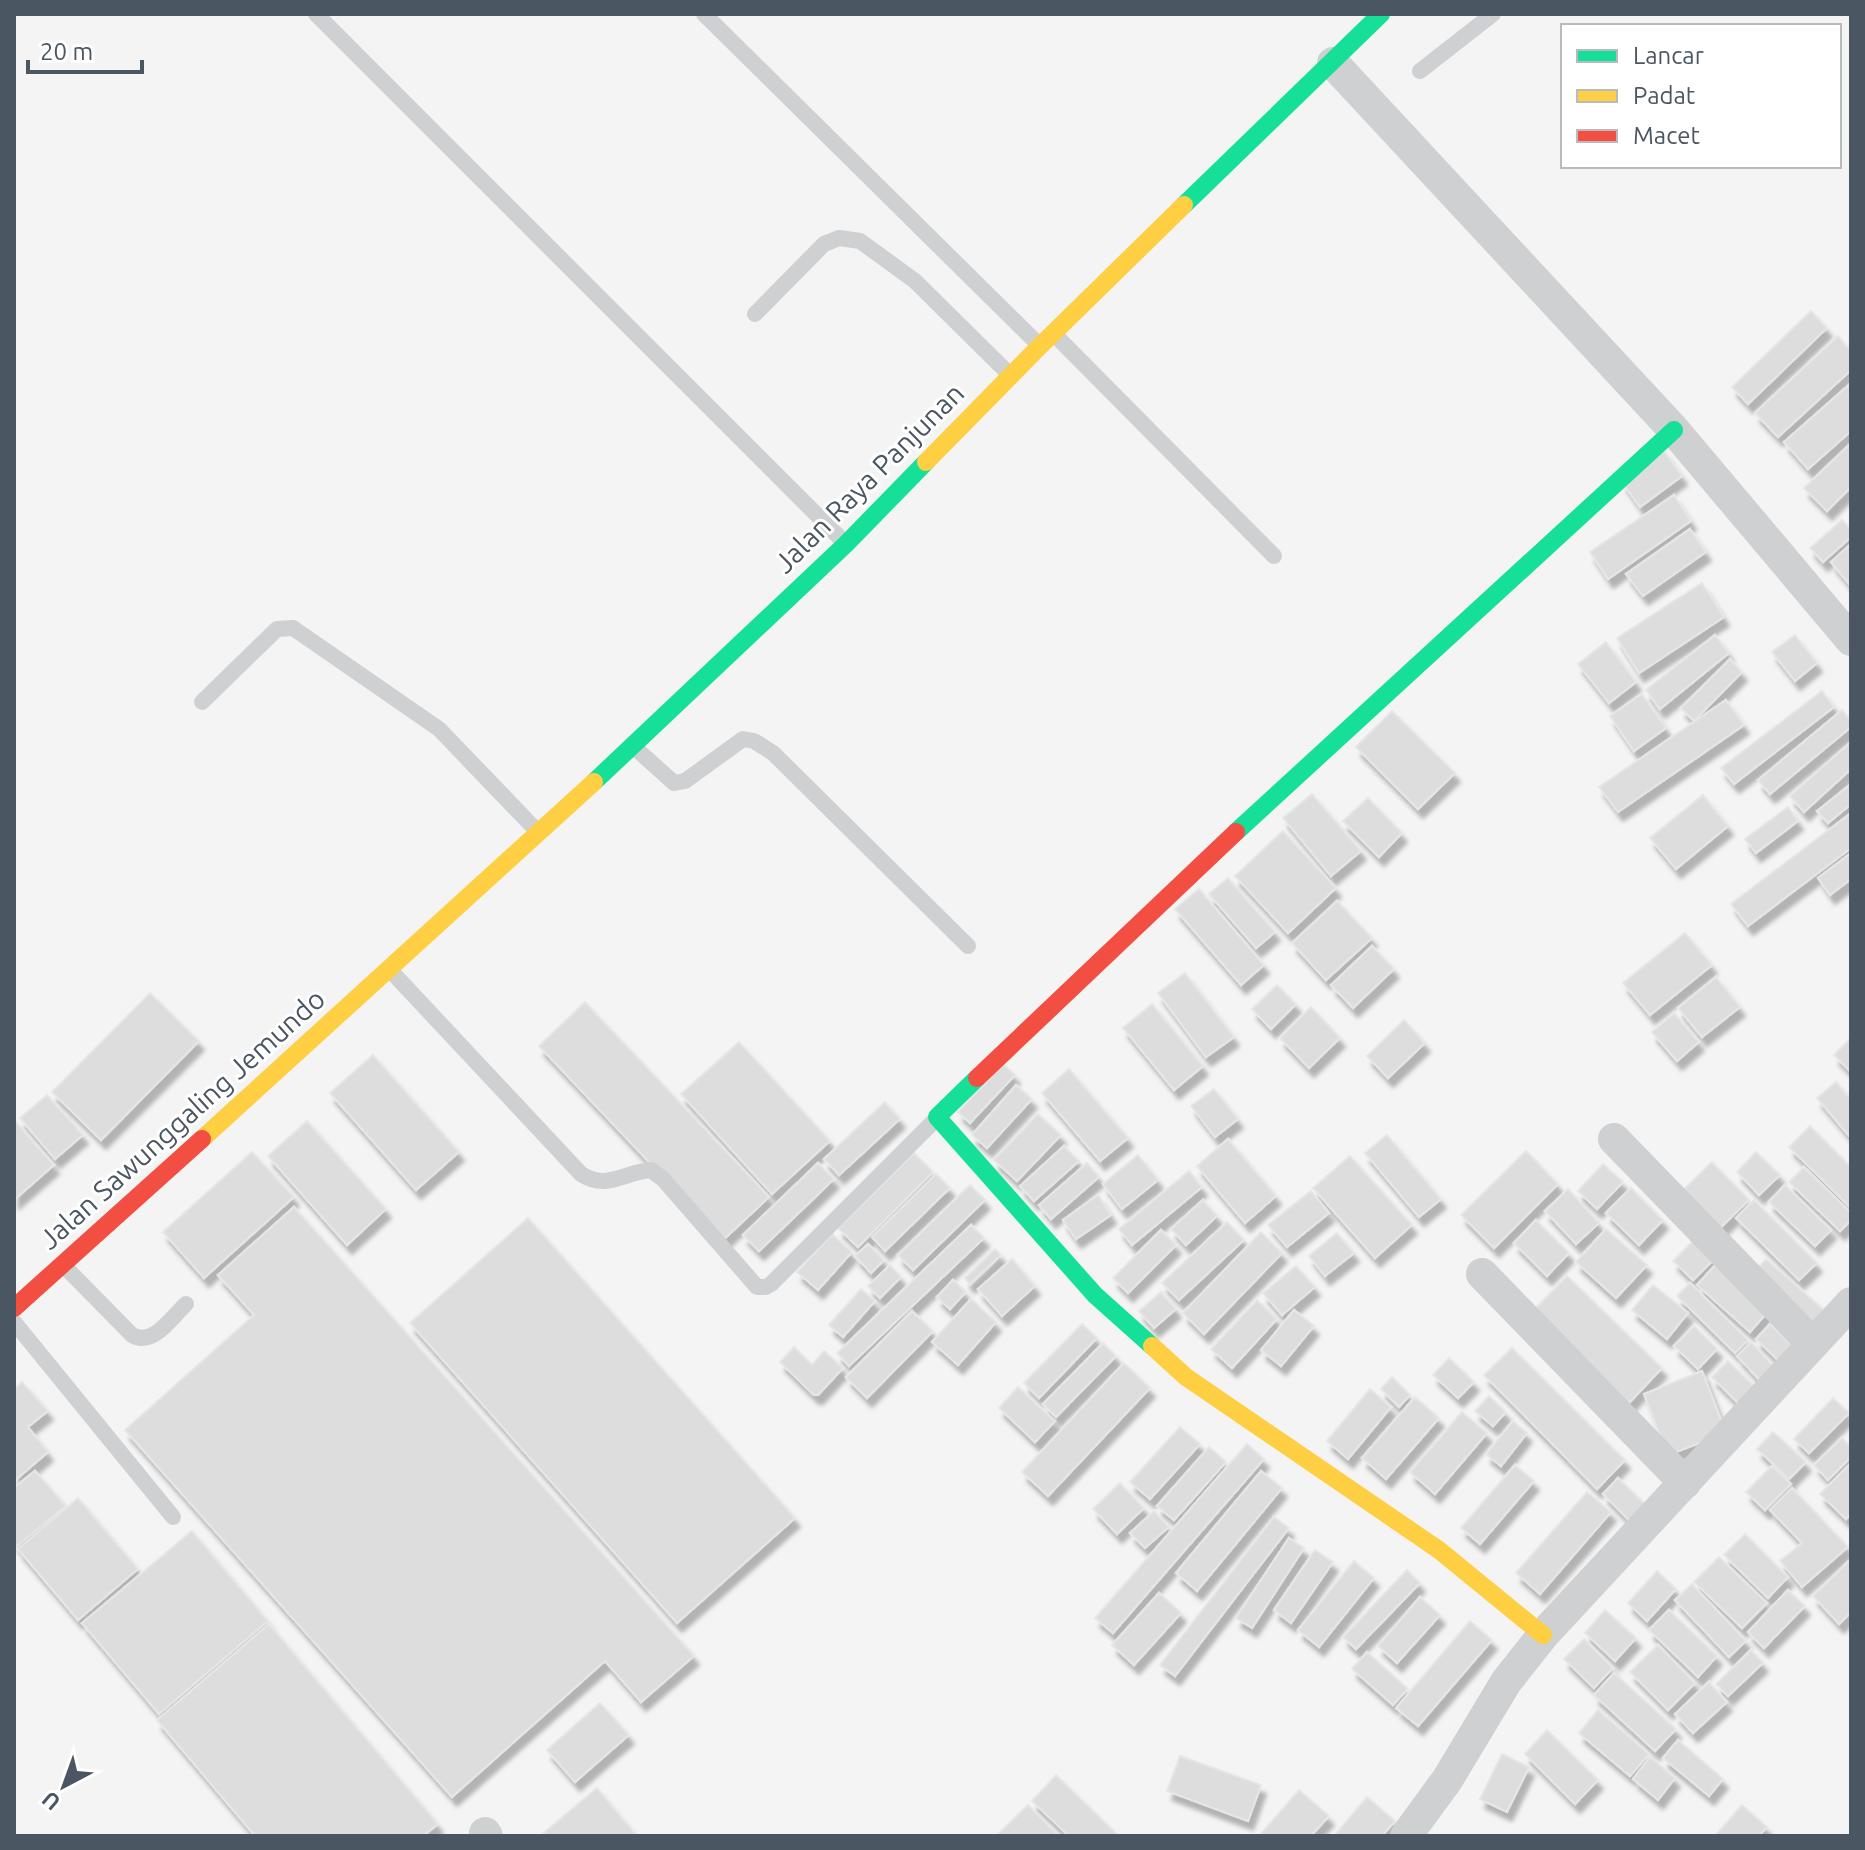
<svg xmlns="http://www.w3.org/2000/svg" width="1865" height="1850" viewBox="0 0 1865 1850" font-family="Ubuntu,sans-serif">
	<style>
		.building { fill: #ddddde; stroke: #e5e6e7; stroke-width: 2; filter: url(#shadow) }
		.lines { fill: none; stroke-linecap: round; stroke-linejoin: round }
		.lane { stroke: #ced0d2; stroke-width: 16 }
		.street { stroke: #ced0d2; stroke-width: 32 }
		.fast { stroke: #16e098; stroke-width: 18 }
		.slow { stroke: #ffcf43; stroke-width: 18 }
		.jam { stroke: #f24e42; stroke-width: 18 }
		.labels { text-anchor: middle; stroke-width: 6; stroke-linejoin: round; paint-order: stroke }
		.street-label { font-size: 28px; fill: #4a5661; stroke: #fff }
	</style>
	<defs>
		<filter id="shadow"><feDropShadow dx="5" dy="9" stdDeviation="2" flood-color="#0004"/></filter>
	</defs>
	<rect width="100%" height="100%" fill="#f4f4f4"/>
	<path class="building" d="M1811,311L1827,328L1748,404L1732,387Z
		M1838,336L1851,351V370L1778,437L1755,413Z
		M1851,383V431L1808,469L1784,442Z
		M1851,443V487L1827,511L1804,488Z
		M1664,451L1682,476L1640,507L1622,482Z
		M1674,495L1691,521L1608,579L1590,552Z
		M1842,520L1851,530V537L1823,562L1810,548Z
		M1690,529L1706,552L1643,596L1626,574Z
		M1851,544V584L1850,585L1831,562Z
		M1702,583L1724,617L1639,673L1617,638Z
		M1715,635L1729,653L1660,709L1646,690Z
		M1795,635L1817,663L1795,681L1772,652Z
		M1606,642L1636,682L1609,703L1578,664Z
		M1730,659L1742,672L1694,721L1681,708Z
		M1822,691L1834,707L1734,784L1721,768Z
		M1642,694L1666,728L1634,751L1610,716Z
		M1726,700L1744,725L1618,812L1599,787Z
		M1842,710L1851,721V727L1770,794L1758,780Z
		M1392,711L1455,773L1418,809L1356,747Z
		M1851,742V769L1804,812L1790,796Z
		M1851,784V804L1828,823L1817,811Z
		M1312,794L1361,851L1331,876L1283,818Z
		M1703,795L1728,826L1676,869L1650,838Z
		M1368,798L1402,833L1379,857L1343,821Z
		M1788,807L1798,821L1756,853L1745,839Z
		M1851,813V848L1748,926L1731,904Z
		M1283,831L1336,888L1288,933L1235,876Z
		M1851,853V879L1830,895L1818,878Z
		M1228,878L1275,932L1256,948L1209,894Z
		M1199,889L1264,965L1241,985L1175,909Z
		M1337,901L1372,938L1326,980L1292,943Z
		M1685,933L1712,965L1650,1015L1623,983Z
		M1372,946L1394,969L1353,1008L1331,985Z
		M1185,973L1234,1037L1206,1057L1158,993Z
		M1716,977L1740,1007L1702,1037L1678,1008Z
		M1277,985L1296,1004L1271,1029L1252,1009Z
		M150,993L199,1041L101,1140L52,1092Z
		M585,1002L769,1197L723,1240L539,1046Z
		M1152,1004L1203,1066L1174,1090L1123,1028Z
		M1311,1007L1340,1038L1309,1068L1280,1038Z
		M1674,1013L1699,1042L1677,1061L1652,1032Z
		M1404,1020L1425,1043L1388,1078L1367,1056Z
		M1851,1038V1072L1834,1055Z
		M739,1042L830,1141L772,1194L681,1094Z
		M373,1055L459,1152L416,1190L330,1093Z
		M1003,1064L1015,1075L970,1123L958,1112Z
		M1069,1069L1128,1138L1100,1161L1042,1093Z
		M1836,1082L1851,1099V1138L1817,1098Z
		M1016,1085L1032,1099L987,1148L972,1135Z
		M1214,1089L1238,1119L1215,1137L1191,1106Z
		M47,1095L83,1135L55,1159L20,1118Z
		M885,1102L900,1119L839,1175L824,1159Z
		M1038,1114L1061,1135L1017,1181L994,1160Z
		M14,1120L54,1165L14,1200Z
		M307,1121L386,1209L347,1245L268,1156Z
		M1810,1126L1851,1167V1208L1789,1147Z
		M1387,1135L1441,1199L1419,1217L1365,1153Z
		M1228,1139L1276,1196L1245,1223L1197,1166Z
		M1064,1146L1079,1161L1034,1201L1020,1186Z
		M1526,1151L1558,1184L1494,1248L1461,1215Z
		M252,1152L294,1197L204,1278L163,1232Z
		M1756,1152L1780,1175L1759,1195L1737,1172Z
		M914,1153L933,1172L858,1247L838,1228Z
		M1138,1155L1158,1180L1122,1209L1103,1184Z
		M1350,1156L1412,1225L1375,1258L1313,1188Z
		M1712,1162L1749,1200L1718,1230L1681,1192Z
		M818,1163L834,1179L759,1251L743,1235Z
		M1087,1163L1099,1177L1051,1219L1039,1205Z
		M1603,1164L1623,1182L1597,1209L1578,1191Z
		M1804,1167L1851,1213V1220L1840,1231L1789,1182Z
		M1189,1171L1202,1187L1132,1245L1119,1229Z
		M936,1174L950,1188L885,1251L872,1237Z
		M970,1185L985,1200L913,1270L898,1255Z
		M1785,1185L1831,1230L1815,1246L1769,1202Z
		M1631,1188L1663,1220L1639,1245L1606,1213Z
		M1568,1189L1599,1223L1576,1244L1545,1211Z
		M1311,1191L1329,1213L1287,1247L1268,1225Z
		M1098,1195L1111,1215L1076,1239L1063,1220Z
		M1203,1200L1217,1216L1186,1245L1171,1229Z
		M1754,1200L1817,1263L1799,1280L1736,1218Z
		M294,1207L694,1656L641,1702L605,1661L452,1797L125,1430L254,1315L218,1275Z
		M528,1218L795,1518L677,1623L410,1323Z
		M1536,1220L1569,1253L1547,1276L1514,1243Z
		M1227,1222L1244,1240L1179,1300L1162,1283Z
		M971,1225L984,1238L849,1366L837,1353Z
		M1606,1229L1647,1265L1616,1298L1576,1262Z
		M1161,1230L1176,1245L1128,1293L1113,1278Z
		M1261,1232L1282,1253L1204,1334L1183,1313Z
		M1337,1233L1354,1253L1325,1276L1309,1256Z
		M832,1234L852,1252L818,1290L797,1272Z
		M1694,1240L1714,1259L1693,1280L1673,1261Z
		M868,1244L884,1260L871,1273L855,1256Z
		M995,1249L1001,1255L970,1284L965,1278Z
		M1012,1259L1035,1286L1002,1316L978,1289Z
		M1766,1259L1830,1315L1815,1332L1751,1276Z
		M1718,1262L1771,1308L1750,1332L1697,1285Z
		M890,1265L901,1277L880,1298L868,1286Z
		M1296,1266L1315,1287L1282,1315L1263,1293Z
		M1567,1276L1662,1368L1628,1404L1532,1312Z
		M953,1280L966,1292L950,1309L937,1297Z
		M1690,1283L1748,1340L1735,1353L1677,1296Z
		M1653,1285L1688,1313L1667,1339L1632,1310Z
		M861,1289L875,1301L843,1337L829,1325Z
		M1161,1292L1176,1309L1154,1328L1139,1311Z
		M971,1299L996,1322L958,1365L932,1342Z
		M1257,1300L1277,1319L1232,1368L1211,1349Z
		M1294,1310L1314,1326L1281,1366L1261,1350Z
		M912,1311L933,1331L867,1398L846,1377Z
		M1082,1324L1097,1338L1039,1398L1024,1383Z
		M1770,1324L1800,1353L1786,1368L1756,1339Z
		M1694,1326L1717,1349L1698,1369L1674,1346Z
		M1751,1342L1781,1374L1767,1388L1737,1356Z
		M1103,1343L1116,1356L1056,1417L1043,1404Z
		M794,1347L812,1365L824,1351L843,1368L818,1395H814L780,1362Z
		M1512,1348L1625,1460L1597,1489L1484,1375Z
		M1449,1358L1474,1382L1458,1398L1433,1375Z
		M1728,1361L1760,1392L1743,1408L1712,1377Z
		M1124,1363L1150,1388L1048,1496L1022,1472Z
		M1702,1371L1726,1433L1668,1455L1644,1394Z
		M1392,1377L1410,1395L1399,1407L1381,1389Z
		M22,1382L48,1411L28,1427L48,1452L14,1481V1389Z
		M1018,1387L1055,1421L1035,1442L999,1408Z
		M1370,1389L1391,1407L1348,1459L1327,1441Z
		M1489,1396L1506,1412L1493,1426L1475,1411Z
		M1415,1397L1439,1418L1386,1479L1362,1458Z
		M1833,1398L1849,1413L1809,1453L1794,1439Z
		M1462,1412L1487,1433L1435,1494L1410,1472Z
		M1513,1421L1527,1433L1501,1466L1486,1454Z
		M1180,1427L1200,1444L1150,1499L1130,1482Z
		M1773,1432L1806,1462L1789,1479L1757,1449Z
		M1842,1438L1851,1447V1457L1828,1480L1814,1465Z
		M1247,1444L1264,1459L1113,1633L1095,1618Z
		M1209,1447L1226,1462L1174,1520L1157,1506Z
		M1851,1463V1514L1846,1519L1820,1494Z
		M1515,1465L1534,1481L1480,1544L1461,1528Z
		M1772,1466L1791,1484L1765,1510L1746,1492Z
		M35,1471L66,1506L17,1546L14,1543V1488Z
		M1261,1471L1282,1488L1197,1591L1176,1573Z
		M1618,1478L1652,1511L1636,1527L1603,1494Z
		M1120,1483L1144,1508L1117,1534L1093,1509Z
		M1792,1488L1848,1547L1802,1587L1780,1561L1802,1543L1770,1510Z
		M1587,1492L1611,1512L1540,1594L1516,1573Z
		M78,1498L138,1569L78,1620L18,1549Z
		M1154,1511L1169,1527L1145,1548L1130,1533Z
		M1274,1517L1289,1528L1175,1676L1160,1665Z
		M192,1531L268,1621L159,1714L82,1623Z
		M1745,1534L1788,1577L1768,1598L1724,1555Z
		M1289,1538L1304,1548L1252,1628L1236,1618Z
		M1315,1550L1333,1562L1291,1623L1274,1610Z
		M1719,1557L1767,1603L1742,1628L1694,1582Z
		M1851,1559V1612L1839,1624L1813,1596Z
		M1354,1561L1374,1578L1319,1647L1298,1630Z
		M1407,1570L1420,1583L1356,1649L1343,1637Z
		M1657,1571L1676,1589L1647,1621L1628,1603Z
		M1692,1584L1746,1641L1729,1657L1675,1600Z
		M1788,1590L1805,1606L1764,1648L1748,1632Z
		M1159,1593L1181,1613L1134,1665L1112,1645Z
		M1420,1597L1440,1615L1397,1663L1378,1646Z
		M1605,1610L1636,1638L1615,1661L1585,1633Z
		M1669,1610L1717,1656L1698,1677L1649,1630Z
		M1470,1621L1492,1640L1418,1726L1396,1708Z
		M269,1624L438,1824L423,1836H255L157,1720Z
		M1584,1639L1613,1668L1594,1688L1564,1659Z
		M1658,1645L1695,1683L1668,1710L1630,1672Z
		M1751,1650L1763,1663L1728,1696L1716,1684Z
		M1367,1652L1408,1689L1393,1705L1352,1669Z
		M1614,1673L1676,1729L1655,1751L1594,1695Z
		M1709,1682L1727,1702L1693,1733L1675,1714Z
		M600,1703L629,1735L575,1782L547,1750Z
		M1598,1710L1649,1754L1630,1776L1579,1733Z
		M1547,1730L1598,1780L1575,1804L1525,1754Z
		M1678,1740L1723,1779L1709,1796L1663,1758Z
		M1502,1754L1529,1767L1507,1812L1480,1799Z
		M1180,1756L1261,1785L1248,1821L1167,1791Z
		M1650,1757L1675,1778L1658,1800L1633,1779Z
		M1056,1775L1119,1836H1069L1032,1801Z
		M597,1788L637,1836H540Z
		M1299,1790L1329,1816L1311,1836H1259Z
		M1367,1797L1395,1821L1382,1836H1334Z
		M1028,1805L1057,1834L1055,1836H996Z
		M1742,1805L1767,1827L1759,1836H1715Z"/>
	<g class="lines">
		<path class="lane" d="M316,14L845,543
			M704,14L1039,345
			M1420,71L1493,14
			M755,314L824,244L839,238L860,241L915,281L1009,374
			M1053,333L1274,556
			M202,702L277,629L293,628L439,729L538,832
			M633,746L674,783L685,781L743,739L754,741L773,753L968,946
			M390,970L581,1174C607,1191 624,1172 651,1170L663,1179L757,1287H766L771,1284L936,1119
			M64,1266L132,1335C153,1347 171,1318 186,1304
			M14,1322L173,1517"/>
		<path class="street" d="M1333,63L1674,430L1851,640
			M1614,1139L1813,1344
			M1482,1274L1685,1483
			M485,1833L487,1836
			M1406,1836L1447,1780L1506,1682L1543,1635L1851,1303"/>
		<path class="fast" d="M1184,205L1381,14
			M594,782L846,544L926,462
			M1236,832L1674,430
			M977,1078L937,1117L1095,1295L1152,1346"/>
		<path class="slow" d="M926,462L1040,346L1184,205
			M202,1139L594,782
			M1152,1346L1186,1377L1439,1550L1543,1635"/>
		<path class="jam" d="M977,1078L1236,832
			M14,1308L202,1139"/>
	</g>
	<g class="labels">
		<g class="street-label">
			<text transform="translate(869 478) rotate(-45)" y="10">Jalan Raya Panjunan</text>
			<text transform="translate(182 1119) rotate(-42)" y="10">Jalan Sawunggaling Jemundo</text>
		</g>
	</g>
	<rect width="1865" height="1850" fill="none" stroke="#4a5661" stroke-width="32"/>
	<rect x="1561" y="24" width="280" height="144" fill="#ffffff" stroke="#b7bbc0" stroke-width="2"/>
	<rect x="1577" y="50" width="40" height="12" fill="#16e098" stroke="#b7bbc0" stroke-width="2"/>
	<text x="1633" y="64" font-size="24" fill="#4a5661">Lancar</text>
	<rect x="1577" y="90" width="40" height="12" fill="#ffcf43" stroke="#b7bbc0" stroke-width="2"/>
	<text x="1633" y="104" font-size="24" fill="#4a5661">Padat</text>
	<rect x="1577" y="130" width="40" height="12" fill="#f24e42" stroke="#b7bbc0" stroke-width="2"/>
	<text x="1633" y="144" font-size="24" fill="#4a5661">Macet</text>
	<g transform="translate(64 1786) rotate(221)" stroke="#ffffff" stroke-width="6" paint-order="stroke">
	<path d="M0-6L14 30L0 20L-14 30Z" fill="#4a5661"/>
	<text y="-12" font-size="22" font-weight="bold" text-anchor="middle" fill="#4a5661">U</text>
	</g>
	<path d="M28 60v12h114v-12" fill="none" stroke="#4a5661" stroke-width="4"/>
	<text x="40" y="60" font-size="24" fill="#4a5661" stroke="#ffffff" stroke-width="6" paint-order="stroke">20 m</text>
</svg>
